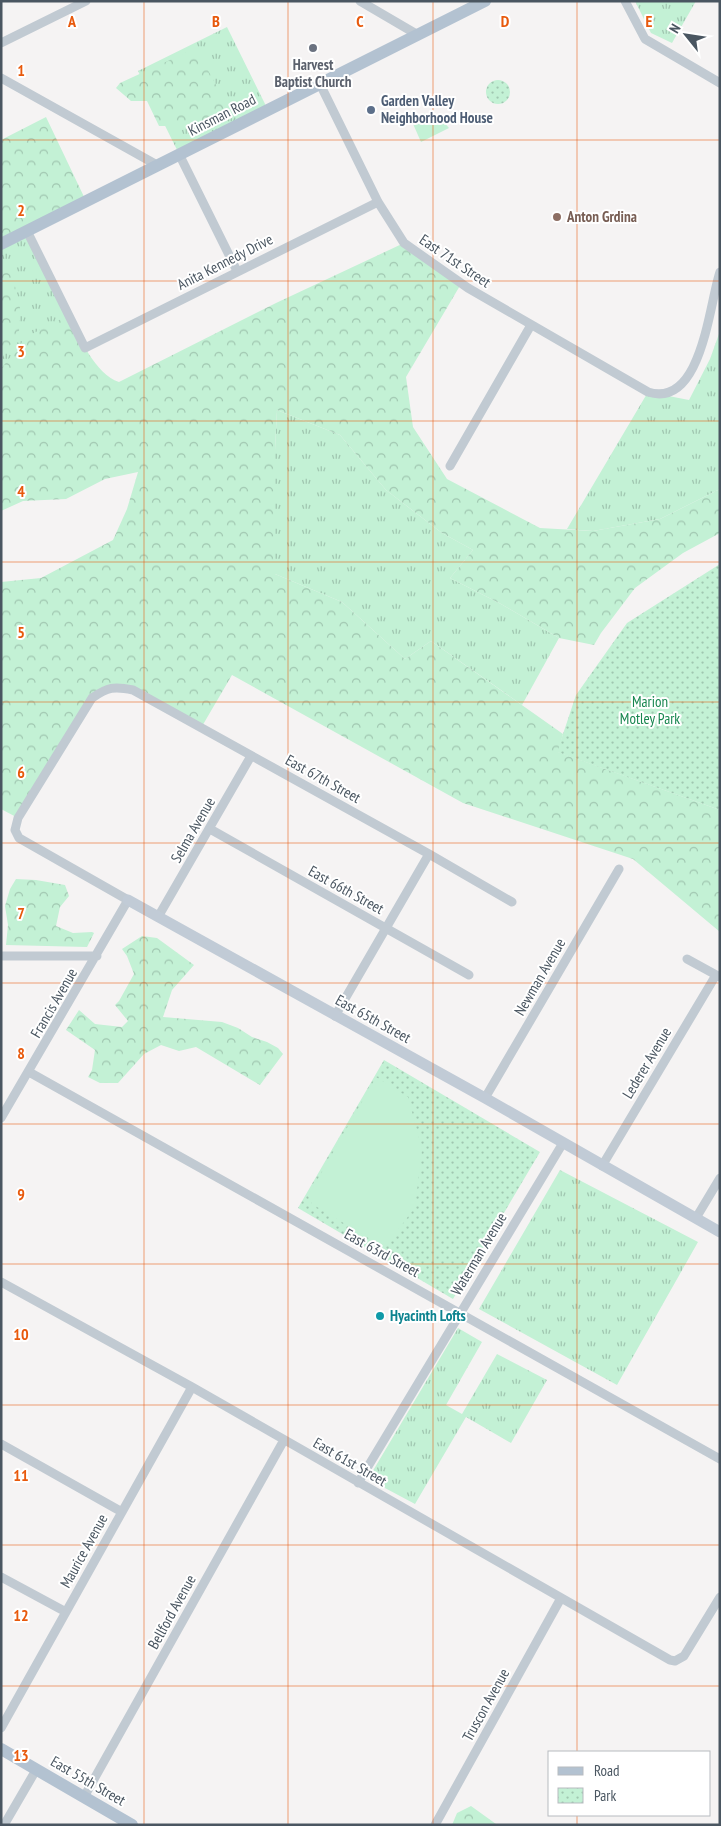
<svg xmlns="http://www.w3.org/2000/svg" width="721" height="1826" viewBox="0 0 721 1826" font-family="'PT Sans Narrow',sans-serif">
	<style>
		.grass { fill: url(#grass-tufts) }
		.forest { fill: url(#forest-crowns) }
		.park { fill: url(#park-dots) }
		.garden { fill: #c3f1d5 }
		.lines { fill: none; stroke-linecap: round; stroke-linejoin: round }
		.street { stroke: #c1cad2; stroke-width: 9 }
		.secondary { stroke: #c1cbd6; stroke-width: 11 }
		.primary { stroke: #b3c2d1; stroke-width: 12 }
		.grid { fill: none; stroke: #e8590c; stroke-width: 1; stroke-opacity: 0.55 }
		.worship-dot { fill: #6b7280; stroke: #fff; stroke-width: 2 }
		.service-dot { fill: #5c6f8a; stroke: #fff; stroke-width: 2 }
		.education-dot { fill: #8d6e63; stroke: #fff; stroke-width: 2 }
		.culture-dot { fill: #0f9aa8; stroke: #fff; stroke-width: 2 }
		.labels { text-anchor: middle; stroke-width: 4; stroke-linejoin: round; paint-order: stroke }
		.worship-label { font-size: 15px; font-weight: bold; fill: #5b616d; stroke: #fff }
		.service-label { font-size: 15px; font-weight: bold; fill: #4e5e75; stroke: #fff; text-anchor: start }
		.street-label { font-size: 15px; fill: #4a5661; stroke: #fff }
		.education-label { font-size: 15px; font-weight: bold; fill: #785e54; stroke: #fff; text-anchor: start }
		.park-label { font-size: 15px; fill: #17864f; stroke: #fff }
		.culture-label { font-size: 15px; font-weight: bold; fill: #0d838f; stroke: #fff; text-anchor: start }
		.grid-label { font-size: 16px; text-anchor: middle; font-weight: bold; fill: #e8590c; stroke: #fff; stroke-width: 4; stroke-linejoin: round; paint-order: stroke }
	</style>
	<defs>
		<pattern id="grass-tufts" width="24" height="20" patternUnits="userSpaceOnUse" patternTransform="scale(1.25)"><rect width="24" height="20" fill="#c3f1d5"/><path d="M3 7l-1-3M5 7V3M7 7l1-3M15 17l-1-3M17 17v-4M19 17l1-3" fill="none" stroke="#a0c6b0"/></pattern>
		<pattern id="forest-crowns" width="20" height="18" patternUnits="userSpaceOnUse" patternTransform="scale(1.25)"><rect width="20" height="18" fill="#c3f1d5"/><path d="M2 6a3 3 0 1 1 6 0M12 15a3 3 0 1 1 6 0" fill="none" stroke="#a0c6b0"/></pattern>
		<pattern id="park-dots" width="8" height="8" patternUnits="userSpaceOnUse" patternTransform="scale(1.25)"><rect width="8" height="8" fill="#c3f1d5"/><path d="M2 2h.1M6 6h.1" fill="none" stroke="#a0c6b0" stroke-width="1.8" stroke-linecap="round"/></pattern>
	</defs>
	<rect width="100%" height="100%" fill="#f5f3f3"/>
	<path class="grass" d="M635,1H696L672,43L651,33Z
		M227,27L268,110L179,154L138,71Z
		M27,231L69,315L1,369V244Z
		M720,331V489L660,519L593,531L567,529L648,392L689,400L710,359Z
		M277,410L340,435L386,490L442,533L473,550L450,578L501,604L559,638L522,705L431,641L405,659L342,602L275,574V450Z
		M560,1170L698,1242L617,1385L479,1309Z
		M458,1328L482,1342L446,1405L462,1414L497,1354L547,1380L511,1443L466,1417L415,1504L368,1479Z"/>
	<path class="forest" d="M196,48L230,111L215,119L182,126H159L147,101H131L116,88L120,83Z
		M46,117L86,201L1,244V140Z
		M404,243L461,284L406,377L413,427L447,479L540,528L593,531L660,519L720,489V533L683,553L635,588L601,633L594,645L559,638L501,604L450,578L473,550L442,533L386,490L340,435L277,410L275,450V574L342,602L405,659L431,641L563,734L558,752L720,810V932L633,859L463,803L232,675L201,728L118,687L92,698L18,818L1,809V582L41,578L113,540L127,509L138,472L105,479L66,499L23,501L1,511V369L26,337L69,315C79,337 95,374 119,382L276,303Z
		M8,262L20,304L19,332L1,359V265Z
		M16,879L36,880L65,885L69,896L60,907L56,926L73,933L92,932L94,933L87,947L6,945L8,925L5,906L10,889Z
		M142,936L157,938L194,965L172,990L163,1017L222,1022L238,1028L252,1037L267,1042L278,1048L283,1054L260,1085L196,1047L179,1051L161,1045L144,1054L118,1083H100L88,1077L92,1070L95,1050L66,1030L79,1010L95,1024L122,1027L128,1021L115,1005L119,1001L134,974L127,956L122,949Z
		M471,1806L496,1824L497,1825H452L457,1813Z"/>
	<path class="park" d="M486 92a12 12 0 1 1 24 0a12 12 0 1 1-24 0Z
		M720,564V810L557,752L576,695L627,623Z
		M384,1060L540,1152L453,1299L298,1208Z"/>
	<path class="garden" d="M426,113L442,120L449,128L421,142L410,117Z
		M376,1077L408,1097L422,1149L415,1207L385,1248L312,1204L308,1196Z"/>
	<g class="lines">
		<path class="street" d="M360,1L418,35
			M625,1L645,39L720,83
			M1,43L86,1
			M1,78L157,165
			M320,84L378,202L404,243L468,288L648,392C702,409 709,304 720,272
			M179,154L237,271
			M27,231L85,348L378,202
			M450,466L531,325
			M210,829L469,975
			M158,917L251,756
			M1,956H97
			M687,959L720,977
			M335,1016L429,854
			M29,1072L720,1459
			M485,1098L619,869
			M1,1118L128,900L19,838L15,830L18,818L92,698C108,687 114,686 133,690L429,854L512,902
			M602,1166L716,975
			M696,1218L720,1178
			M1,1282L192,1387L670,1660L675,1661L684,1656L720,1597
			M1,1444L122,1512
			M358,1483L563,1143
			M1,1577L66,1612
			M1,1728L192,1387
			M84,1797L284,1440
			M4,1825L36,1770
			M435,1825L561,1598"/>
		<path class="secondary" d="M128,900L485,1098L720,1232"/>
		<path class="primary" d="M1,244L485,1
			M1,1749L132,1825"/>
	</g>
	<path class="grid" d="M144,1V1825M288,1V1825M433,1V1825M577,1V1752M1,140H720M1,281H720M1,421H720M1,562H720M1,702H720M1,843H720M1,983H720M1,1124H720M1,1264H720M1,1405H720M1,1545H720M1,1686H720M577,1815V1825"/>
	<circle class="worship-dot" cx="313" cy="48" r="5"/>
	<circle class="service-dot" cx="371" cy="110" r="5"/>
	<circle class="education-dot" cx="557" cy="217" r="5"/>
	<circle class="culture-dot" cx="380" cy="1316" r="5"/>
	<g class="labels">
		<g class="worship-label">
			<text x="313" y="70">Harvest<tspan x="313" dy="17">Baptist Church</tspan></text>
		</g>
		<g class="service-label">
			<text x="381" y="106">Garden Valley<tspan x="381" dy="17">Neighborhood House</tspan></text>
		</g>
		<g class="street-label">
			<text transform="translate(222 115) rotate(-27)" y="5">Kinsman Road</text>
			<text transform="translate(455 261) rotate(34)" y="5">East 71st Street</text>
			<text transform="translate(225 262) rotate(-27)" y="5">Anita Kennedy Drive</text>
			<text transform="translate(323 779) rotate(29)" y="5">East 67th Street</text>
			<text transform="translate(193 830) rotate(-60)" y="5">Selma Avenue</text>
			<text transform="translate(346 890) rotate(29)" y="5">East 66th Street</text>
			<text transform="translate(540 977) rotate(-60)" y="5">Newman Avenue</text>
			<text transform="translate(54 1003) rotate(-60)" y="5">Francis Avenue</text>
			<text transform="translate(373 1019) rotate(29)" y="5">East 65th Street</text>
			<text transform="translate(647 1063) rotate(-59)" y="5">Lederer Avenue</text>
			<text transform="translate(382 1253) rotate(29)" y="5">East 63rd Street</text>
			<text transform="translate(479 1254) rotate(-59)" y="5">Waterman Avenue</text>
			<text transform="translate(350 1462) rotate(30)" y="5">East 61st Street</text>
			<text transform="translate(84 1551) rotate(-61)" y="5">Maurice Avenue</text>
			<text transform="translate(172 1612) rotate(-61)" y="5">Bellford Avenue</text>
			<text transform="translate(486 1705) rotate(-61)" y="5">Truscon Avenue</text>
			<text transform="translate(88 1781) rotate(30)" y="5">East 55th Street</text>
		</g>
		<g class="education-label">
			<text x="567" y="222">Anton Grdina</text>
		</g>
		<g class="park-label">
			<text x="650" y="707">Marion<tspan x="650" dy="17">Motley Park</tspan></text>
		</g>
		<g class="culture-label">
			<text x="390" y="1321">Hyacinth Lofts</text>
		</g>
	</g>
	<g class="grid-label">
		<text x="72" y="27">A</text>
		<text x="216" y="27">B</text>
		<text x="360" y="27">C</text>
		<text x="505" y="27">D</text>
		<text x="649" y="27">E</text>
		<text x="21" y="76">1</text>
		<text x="21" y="216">2</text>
		<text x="21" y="357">3</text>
		<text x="21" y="497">4</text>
		<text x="21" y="638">5</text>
		<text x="21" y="778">6</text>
		<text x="21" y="919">7</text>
		<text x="21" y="1059">8</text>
		<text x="21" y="1200">9</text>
		<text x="21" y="1340">10</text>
		<text x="21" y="1481">11</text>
		<text x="21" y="1621">12</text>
		<text x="21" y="1761">13</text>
	</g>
	<rect width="721" height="1826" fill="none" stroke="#4a5661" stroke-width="5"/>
	<rect x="548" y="1751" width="162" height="65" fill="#ffffff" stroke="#b7bbc0"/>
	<rect x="558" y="1767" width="25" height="8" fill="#b3c2d1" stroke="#b7bbc0"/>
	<text x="594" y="1776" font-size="15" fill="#4a5661">Road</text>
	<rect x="558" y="1788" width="25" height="15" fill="url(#park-dots)" stroke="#b7bbc0"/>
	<text x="594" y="1801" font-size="15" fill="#4a5661">Park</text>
	<g transform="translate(686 35) rotate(300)" stroke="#ffffff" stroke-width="4" paint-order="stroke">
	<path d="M0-4L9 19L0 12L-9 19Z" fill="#4a5661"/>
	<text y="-8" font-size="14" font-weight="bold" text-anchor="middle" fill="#4a5661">N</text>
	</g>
</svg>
